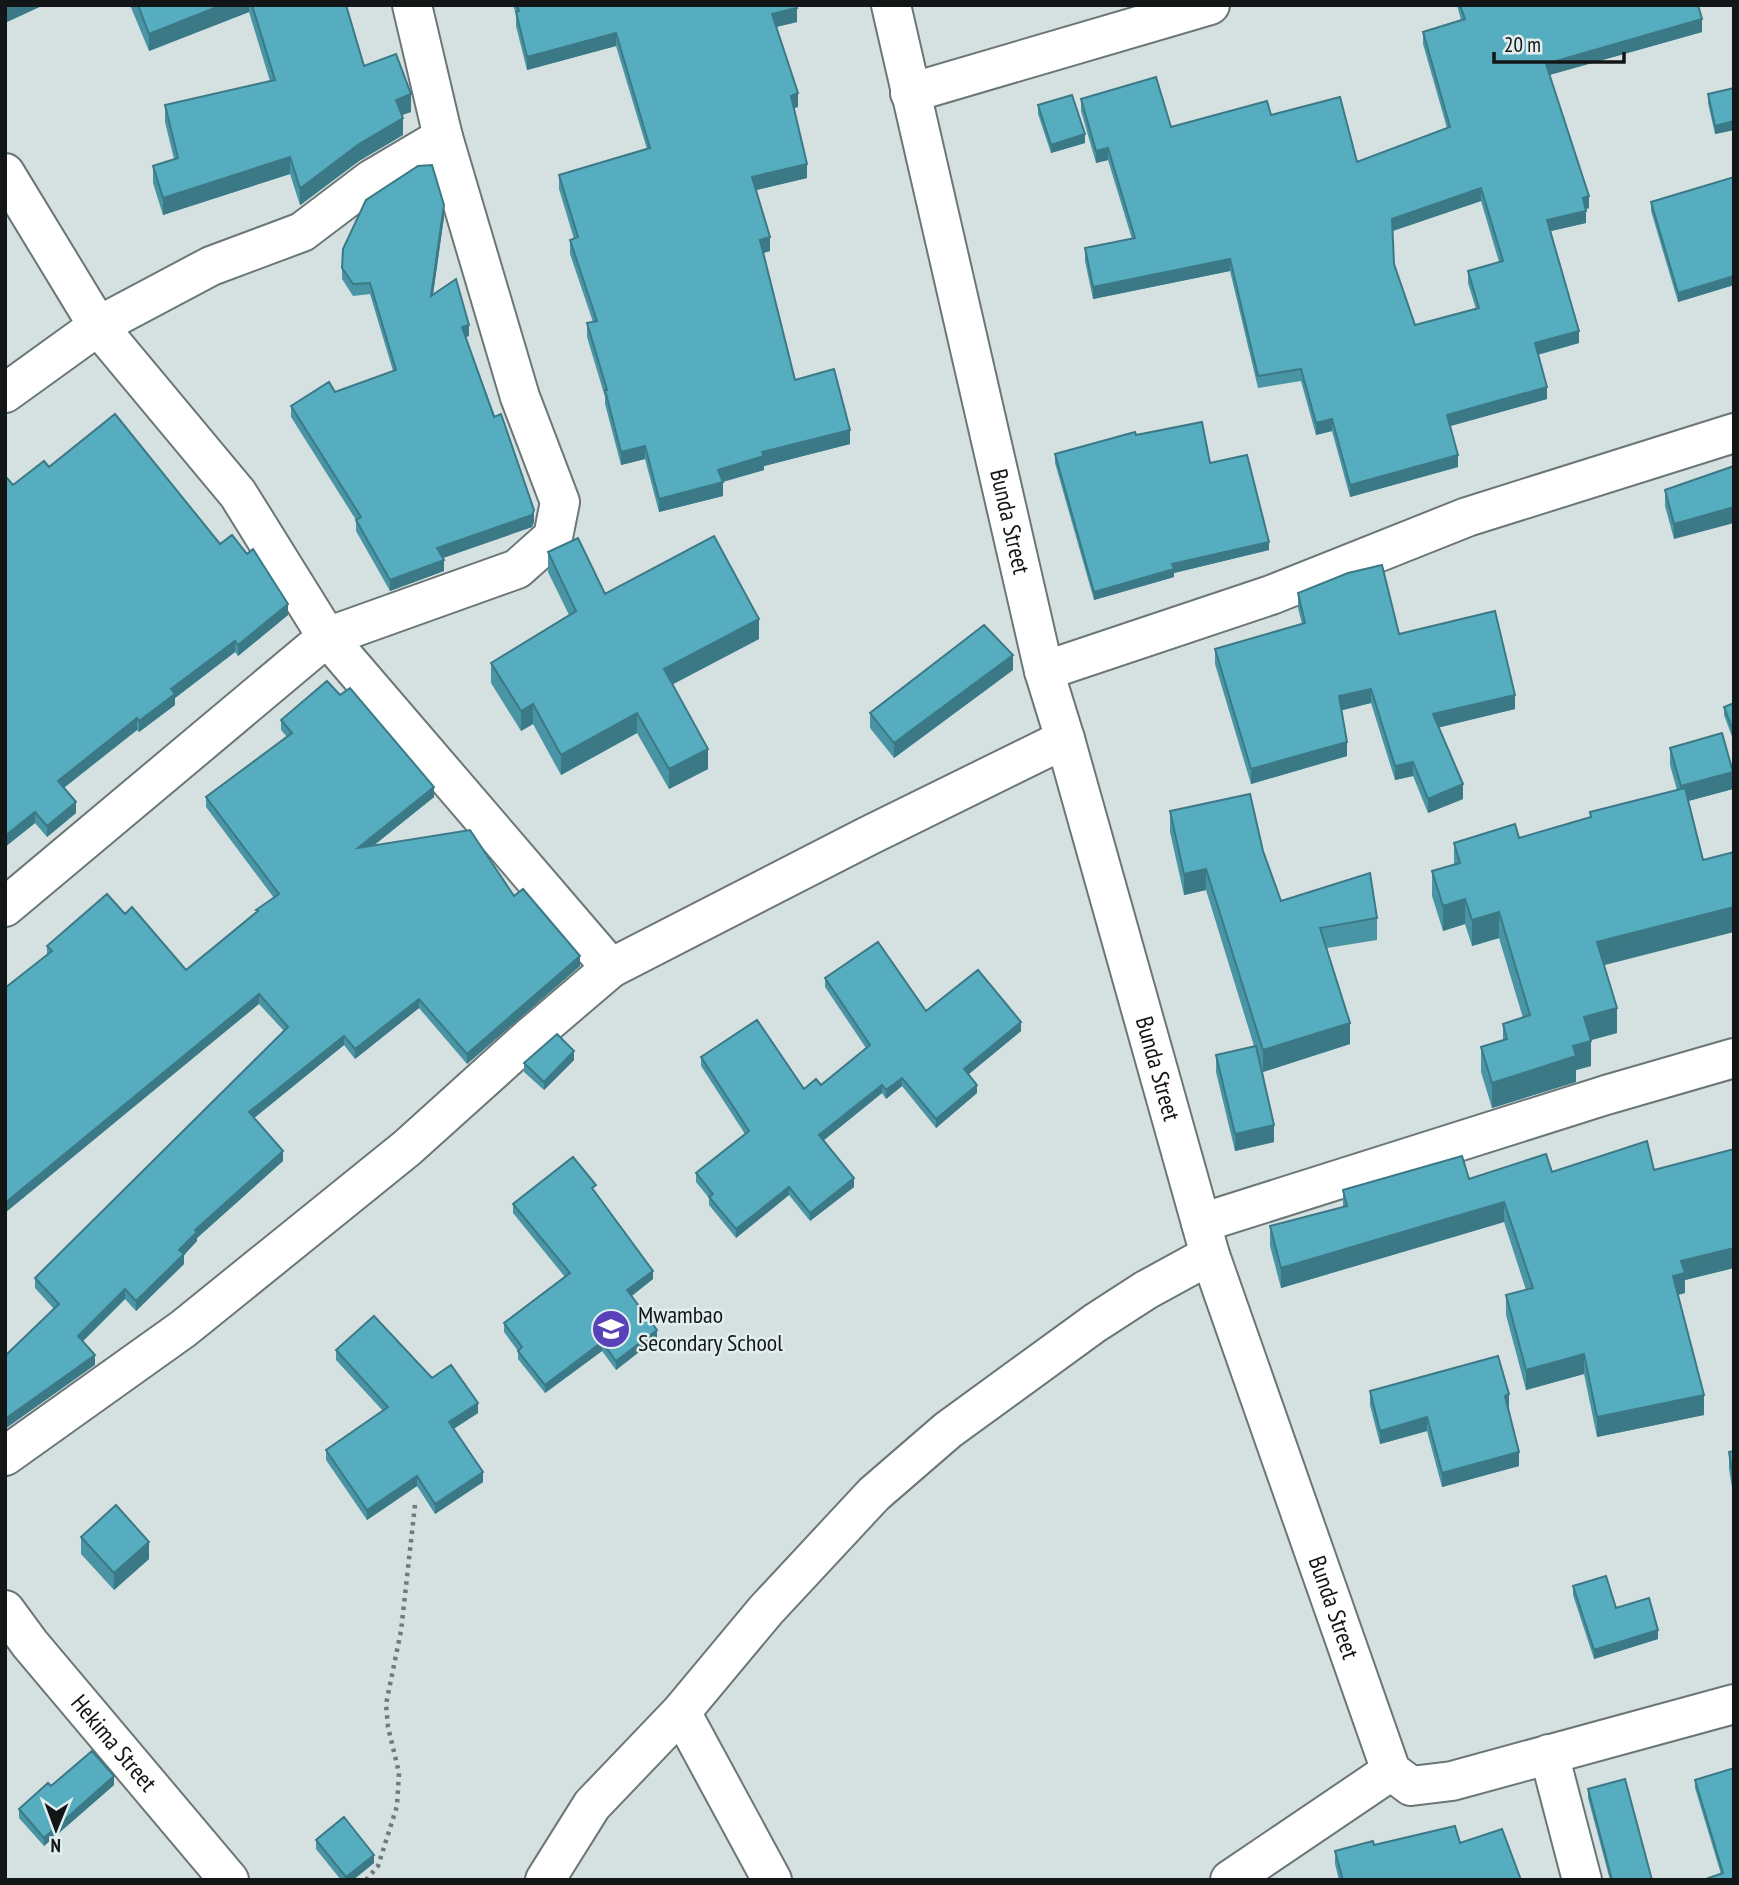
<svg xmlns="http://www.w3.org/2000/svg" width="1739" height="1885" viewBox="0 0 1739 1885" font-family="'PT Sans Narrow',sans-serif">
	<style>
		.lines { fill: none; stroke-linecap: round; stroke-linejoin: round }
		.minor-casing { stroke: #6b7676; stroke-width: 42 }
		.path { stroke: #717979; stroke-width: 4.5; stroke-dasharray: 3.5 5; stroke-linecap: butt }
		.minor { stroke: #fff; stroke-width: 38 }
		.wall { fill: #4a95a5; fill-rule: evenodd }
		.shaded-wall { fill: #3c7986 }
		.building { fill: #56adc0; stroke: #3c7986; stroke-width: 2; fill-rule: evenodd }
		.labels { text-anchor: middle; stroke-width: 5; stroke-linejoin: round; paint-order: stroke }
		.street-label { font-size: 24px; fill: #121616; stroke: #e2eeee }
		.poi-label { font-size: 24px; fill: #121616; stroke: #e2eeee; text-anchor: start }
	</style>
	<rect width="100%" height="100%" fill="#d5e1e1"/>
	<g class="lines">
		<defs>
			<g id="minor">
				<path id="s1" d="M891,5L1044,671L1065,739L1210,1255L1391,1771L1411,1786L1452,1781L1734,1704"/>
				<path d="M910,93L1210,5"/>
				<path d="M5,173L98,326L238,494L327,637L611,968"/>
				<path d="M5,393L98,326L211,266L302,232L372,179L443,137"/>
				<path d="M1044,671L1271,595L1467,517L1734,433"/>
				<path d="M5,907L327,637L517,569L553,537L560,502L520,397L443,137L412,5"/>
				<path d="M1201,1223L1606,1095L1734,1058"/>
				<path d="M5,1456L183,1329L407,1148L529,1038L611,968L868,836L1065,739"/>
				<path id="s2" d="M5,1610L30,1644L229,1880"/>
				<path d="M681,1712L772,1880"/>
				<path d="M1549,1754L1582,1880"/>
				<path d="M545,1880L592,1805L681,1712L766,1610L874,1494L948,1430L1095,1323L1146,1290L1210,1255"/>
				<path d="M1230,1880L1391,1771"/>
			</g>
		</defs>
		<use href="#minor" class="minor-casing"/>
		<path class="path" d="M366,1880L378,1866L397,1806L399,1773L388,1727L386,1704L401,1631L415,1505"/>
		<use href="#minor" class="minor"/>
	</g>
	<path class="wall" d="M130,5H346L364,66L411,112L402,115L403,135L359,161L302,204L300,205L290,174L163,215L153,183V166L174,159L165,122V105L270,81L249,12L149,51Z
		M513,5H796L797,22L776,27L798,107L794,108L807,178L756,190L770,251L763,253L795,380L850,444L764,466V470L723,482V496L659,512L645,459L621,465L605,404V397L587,337V323L593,322L570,254V240L574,239L559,189V175L647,149L616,46L527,70L516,26V14Z
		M1457,5H1698L1702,32L1549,75L1589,208L1586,209V223L1551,231L1579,343L1538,355L1547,399L1450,426L1458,467L1350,497L1332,431L1316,435L1301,381L1258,388L1230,271L1093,299L1085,261V248L1132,239L1108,160L1096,163L1081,111V99L1171,127L1271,115L1357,162L1447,128L1423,44V32L1461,20ZM1481,201L1499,262L1468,271V283L1476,309L1415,325L1394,264L1393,231Z
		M1734,88V130L1715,134L1708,103V94Z
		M1038,105L1085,143L1051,153L1038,114Z
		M1734,177V285L1678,302L1651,211V202Z
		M444,217L433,295L469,336L466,337L534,522L532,527L443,558L444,571L390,591L356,531V520L291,417V406L335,392L393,371L370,294L353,296L342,279V268Z
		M1136,435L1210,463L1269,550L1174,573V577L1094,600L1055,463V454Z
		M49,467L220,544L288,615L238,656L235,652L175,698V705L139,732L137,730L64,788L76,813L47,837L35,823L5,847V476L13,485Z
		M1734,467L1674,539L1665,506V490Z
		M548,552L605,594L759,639L672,684L708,769L669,789L637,733L561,775L533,724L521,731L491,683V663L569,615L548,572Z
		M1298,593L1399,634L1515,709L1439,727L1463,799L1428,813L1413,776L1395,780L1371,703L1342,710L1347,756L1251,784L1215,664V649L1302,624L1298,608Z
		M1013,670L894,758L870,728V713Z
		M1734,703V742L1724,715V707Z
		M281,720L434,797L373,846L514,896L580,966L467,1064L419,1008L355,1059L344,1045L254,1118L283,1161L197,1238V1241L184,1255V1264L136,1311L125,1299L83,1341L95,1365L54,1309L35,1288V1278L284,1031L259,1004L47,954V946L125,914L186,970L256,912V910L274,898L206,807V797L287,737L281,730Z
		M1670,748L1733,789L1688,801L1604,965L1617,1033L1591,1040V1066L1576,1070V1082L1492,1108L1481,1072V1047L1503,1040V1024L1523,1018L1499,938L1472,946L1465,924L1443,931L1432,896V871L1454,865V843L1519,838L1590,817V812L1677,790L1670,765Z
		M1170,811L1263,851L1281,901L1377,918V940L1327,948L1350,1044L1263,1072L1274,1142L1235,1151L1216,1072V1055L1254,1046L1206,890L1184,895L1170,832Z
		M825,978L926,1011L1021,1031L969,1074L977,1093L936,1128L902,1086L886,1099L882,1093L823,1141L854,1187L810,1221L789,1195L736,1238L709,1205V1198L696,1182V1173L745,1134L701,1066V1057L804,1089L821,1085L866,1048L825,987Z
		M574,1060L544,1090L524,1072V1063Z
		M1734,1149V1268L1685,1280V1293L1678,1295L1704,1415L1597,1437L1584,1374L1526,1390L1506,1315V1295L1526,1290L1504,1222L1281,1288L1270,1246V1226L1343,1207V1190L1552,1172L1654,1170Z
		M596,1194L653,1279L632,1296L657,1338L616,1370L602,1351L545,1393L518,1359V1351L504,1332V1323L565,1277L513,1213V1204Z
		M336,1350L432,1378L478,1413L453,1429L483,1482L435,1514L417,1486L367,1520L326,1460V1450L383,1411L336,1360Z
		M1370,1391L1509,1408H1508L1519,1466L1442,1487L1427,1431L1380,1444L1370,1405Z
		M1734,1451V1500L1729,1469V1452Z
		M81,1537L149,1559L114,1590L81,1554Z
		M1573,1586L1658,1639L1594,1659L1573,1595Z
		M1695,1780L1734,1880L1721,1874L1695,1788Z
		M114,1785L44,1846L19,1818V1809L51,1786Z
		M1588,1789L1652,1880H1610L1588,1798Z
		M316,1840L374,1863L353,1880H341L316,1849Z
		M1460,1843L1521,1880H1339L1335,1864V1851L1374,1845Z"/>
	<path class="shaded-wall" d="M5,5H44L5,23Z
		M222,5H249V12L149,51V34Z
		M797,8V22L772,28V14Z
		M1702,19V32L1546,76V64Z
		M616,33V46L527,70V57Z
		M798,93V107L791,109V96Z
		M411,94V112L396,117V100Z
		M403,118V135L359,161L300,205V188L359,144Z
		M1734,121V130L1715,134V126Z
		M1085,134V143L1051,153V145Z
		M1108,148V160L1096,163V151Z
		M290,157V174L163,215V198Z
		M807,164V178L752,191V177Z
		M1481,188V201L1392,231V219Z
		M1589,196V208L1583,210V198Z
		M444,205V217L431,308V296Z
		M1586,211V223L1547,232V220Z
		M770,237V251L760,254V240Z
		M1230,259V271L1093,299V287Z
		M1734,276V285L1678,302V293Z
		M469,325V336L462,338V327Z
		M1579,331V343L1535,355V343Z
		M1547,387V399L1447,427V415Z
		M1332,419V431L1316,435V423Z
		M850,430V444L764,466V470L718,483V470L762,452Z
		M645,446V459L621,465V452Z
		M1458,455V467L1350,497V485Z
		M723,482V496L659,512V499Z
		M1734,507V523L1674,539V524Z
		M534,510V522L532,527L437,560V548Z
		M1269,542V550L1174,573V577L1094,600V592L1172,564Z
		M444,560V571L390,591V580Z
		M288,604V615L238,656V645Z
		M759,619V639L664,689V669Z
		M235,641V652L175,698V705L139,732V721L171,689Z
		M1013,655V670L894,758V743Z
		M1371,689V703L1339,711V696Z
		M1515,695V709L1433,729V714Z
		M533,704V724L521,731V711Z
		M637,713V733L561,775V755Z
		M137,718V730L58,792V781Z
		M1347,742V756L1251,784V769Z
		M708,749V769L669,789V769Z
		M1413,762V776L1395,780V766Z
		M1733,772V789L1681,803V786Z
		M1463,784V799L1428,813V799Z
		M434,787V797L358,858V848Z
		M76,802V813L47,837V826Z
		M35,812V823L5,847V836Z
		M1206,869V890L1184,895V874Z
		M1465,899V924L1443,931V906Z
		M1734,907V932L1597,967V942Z
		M1499,912V938L1472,946V920Z
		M580,956V966L467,1064V1054Z
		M259,994V1004L5,1213V1203Z
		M419,999V1008L355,1059V1049Z
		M1617,1008V1033L1584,1042V1017Z
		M1021,1022V1031L964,1078V1069Z
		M1350,1023V1044L1263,1072V1050Z
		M344,1036V1045L249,1122V1112Z
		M1591,1041V1066L1576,1070V1082L1492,1108V1083L1573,1046Z
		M574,1051V1060L544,1090V1082Z
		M902,1078V1086L886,1099V1090Z
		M882,1085V1093L819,1144V1135Z
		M977,1085V1093L936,1128V1119Z
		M1274,1125V1142L1235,1151V1134Z
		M283,1151V1161L197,1238V1241L184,1255V1264L136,1311V1301L195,1230Z
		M854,1178V1187L810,1221V1213Z
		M789,1187V1195L736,1238V1229Z
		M1504,1202V1222L1281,1288V1268Z
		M1734,1248V1268L1685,1280V1293L1673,1296V1276L1681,1261Z
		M653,1271V1279L627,1299V1290Z
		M125,1289V1299L78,1346V1336Z
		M657,1330V1338L616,1370V1361Z
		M602,1342V1351L545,1393V1385Z
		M1584,1354V1374L1526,1390V1370Z
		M95,1355V1365L5,1429V1419Z
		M1509,1394V1408L1505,1409V1396Z
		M1704,1395V1415L1597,1437V1417Z
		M478,1403V1413L449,1432V1422Z
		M1427,1417V1431L1380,1444V1431Z
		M1519,1452V1466L1442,1487V1473Z
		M483,1472V1482L435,1514V1504Z
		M417,1476V1486L367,1520V1510Z
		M149,1542V1559L114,1590V1573Z
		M1658,1630V1639L1594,1659V1650Z
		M114,1776V1785L44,1846V1838Z
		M374,1855V1863L353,1880H346V1877Z"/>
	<path class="building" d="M138,5H222L149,34Z
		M252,5H346L364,66L396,54L411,94L396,100L403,118L359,144L302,187L300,188L290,157L163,198L153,166L178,158L165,105L275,80Z
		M517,5H796L797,8L772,14L798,93L791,96L807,164L752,177L770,237L760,240L795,380L834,369L850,430L762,452L764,456L718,470L723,482L659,499L645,446L621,452L605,390H607L587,323L597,321L570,240L578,237L559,175L650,148L616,33L527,57L516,12L519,11Z
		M1460,5H1698L1702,19L1546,64L1589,196L1583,198L1586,211L1547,220L1579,331L1535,343L1547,387L1447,415L1458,455L1350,485L1332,419L1316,423L1301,369L1258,376L1230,259L1093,287L1085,248L1135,238L1108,148L1096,151L1081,99L1156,77L1171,127L1267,101L1271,115L1340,97L1357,162L1450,127L1423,32L1465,19ZM1481,188L1503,261L1468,271L1479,308L1415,325L1394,264L1392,219Z
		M1734,88V121L1715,126L1708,94Z
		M1072,95L1085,134L1051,145L1038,105Z
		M432,165L444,205L431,296L456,279L469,325L462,327L494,417L501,414L534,510L532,515L437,548L444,560L390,580L356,520L361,517L291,406L329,382L335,392L396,370L370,283L353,284L342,268L343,249L366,200L418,166Z
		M1734,177V276L1678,293L1651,202Z
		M115,414L220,544L232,535L247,554L253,549L288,604L238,645L235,641L171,689L175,694L139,721L137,718L58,781L76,802L47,826L35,812L5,836V476L13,485L44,461L49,467Z
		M1202,422L1210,463L1247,455L1269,542L1172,564L1174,569L1094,592L1055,454L1135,432L1136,435Z
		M1734,466V507L1674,524L1665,490Z
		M714,536L759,619L664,669L708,749L669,769L637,713L561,755L533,704L521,711L491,663L576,611L548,552L578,538L605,594Z
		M1382,565L1399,634L1495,611L1515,695L1433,714L1463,784L1428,799L1413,762L1395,766L1371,689L1339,696L1347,742L1251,769L1215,649L1305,623L1298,593L1348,573Z
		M984,625L1013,655L894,743L870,713Z
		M327,681L340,695L350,688L434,787L358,848L470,830L514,896L523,889L580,956L467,1054L419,999L355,1049L344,1036L249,1112L283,1151L195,1230L197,1232L179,1250L184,1254L136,1301L125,1289L78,1336L95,1355L5,1419V1356L59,1304L35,1278L288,1027L259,994L5,1203V988L52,951L47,946L107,894L125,914L132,907L186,970L258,911L256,910L279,894L206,797L292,733L281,720Z
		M1734,703V733L1724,707Z
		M1722,733L1733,772L1681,786L1670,748Z
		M1685,788L1703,860L1734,852V907L1597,942L1617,1008L1584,1017L1591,1041L1573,1046L1576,1056L1492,1083L1481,1047L1507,1039L1503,1024L1530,1015L1499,912L1472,920L1465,899L1443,906L1432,871L1460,863L1454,843L1515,824L1519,838L1591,817L1590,812Z
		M1250,794L1263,851L1281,901L1370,873L1377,918L1320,928L1350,1023L1263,1050L1206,869L1184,874L1170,811Z
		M878,942L926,1011L978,970L1021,1022L964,1069L977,1085L936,1119L902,1078L886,1090L882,1085L819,1135L854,1178L810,1213L789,1187L736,1229L709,1197L713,1194L696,1173L749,1131L701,1057L757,1020L804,1089L816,1079L821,1085L870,1045L825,978Z
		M557,1034L574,1051L544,1082L524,1063Z
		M1256,1046L1274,1125L1235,1134L1216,1055Z
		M1647,1141L1654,1170L1734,1149V1248L1681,1261L1685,1273L1673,1276L1704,1395L1597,1417L1584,1354L1526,1370L1506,1295L1533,1288L1504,1202L1281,1268L1270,1226L1347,1206L1343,1190L1462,1156L1469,1179L1546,1154L1552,1172Z
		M573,1157L596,1185L592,1188L653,1271L627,1290L657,1330L616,1361L602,1342L545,1385L518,1351L522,1347L504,1323L570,1273L513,1204Z
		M374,1316L432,1378L451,1365L478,1403L449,1422L483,1472L435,1504L417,1476L367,1510L326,1450L388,1407L336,1350Z
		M1498,1356L1509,1394L1505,1396L1519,1452L1442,1473L1427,1417L1380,1431L1370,1391Z
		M1734,1451V1483L1729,1452Z
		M116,1505L149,1542L114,1573L81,1537Z
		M1606,1576L1616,1608L1649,1598L1658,1630L1594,1650L1573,1586Z
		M92,1751L114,1776L44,1838L19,1809L48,1783L51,1786Z
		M1734,1768V1880H1703L1723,1873L1695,1780Z
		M1625,1779L1652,1880H1612L1588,1789Z
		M344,1817L374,1855L346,1877L316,1840Z
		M1455,1826L1460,1843L1502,1829L1521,1880H1343L1335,1851L1373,1841L1374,1845Z"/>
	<defs>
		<symbol id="school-disc" viewBox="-11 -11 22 22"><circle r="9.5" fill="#5841b9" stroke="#e2eeee"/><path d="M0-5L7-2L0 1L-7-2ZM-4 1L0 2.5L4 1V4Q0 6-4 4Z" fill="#fff"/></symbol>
	</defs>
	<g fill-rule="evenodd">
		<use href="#school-disc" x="589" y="1307" width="44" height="44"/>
	</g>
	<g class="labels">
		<g class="street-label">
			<text dy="8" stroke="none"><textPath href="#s1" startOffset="530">Bunda Street</textPath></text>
			<text dy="8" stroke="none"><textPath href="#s1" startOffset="1097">Bunda Street</textPath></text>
			<text dy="8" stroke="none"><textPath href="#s1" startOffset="1664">Bunda Street</textPath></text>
			<text dy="8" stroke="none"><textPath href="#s2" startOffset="172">Hekima Street</textPath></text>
		</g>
		<g class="poi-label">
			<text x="638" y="1323">Mwambao<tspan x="638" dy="28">Secondary School</tspan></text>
		</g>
	</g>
	<rect width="1739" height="1885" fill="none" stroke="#121616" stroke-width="14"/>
	<g transform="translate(56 1829) rotate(181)" stroke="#e2eeee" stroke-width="5" paint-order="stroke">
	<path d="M0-5L12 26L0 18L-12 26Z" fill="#121616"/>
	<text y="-10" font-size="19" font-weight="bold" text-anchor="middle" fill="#121616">N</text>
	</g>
	<path d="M1494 52v10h130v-10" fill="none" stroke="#121616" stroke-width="3.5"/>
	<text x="1504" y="52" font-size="21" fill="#121616" stroke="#e2eeee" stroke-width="5" paint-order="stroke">20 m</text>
</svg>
